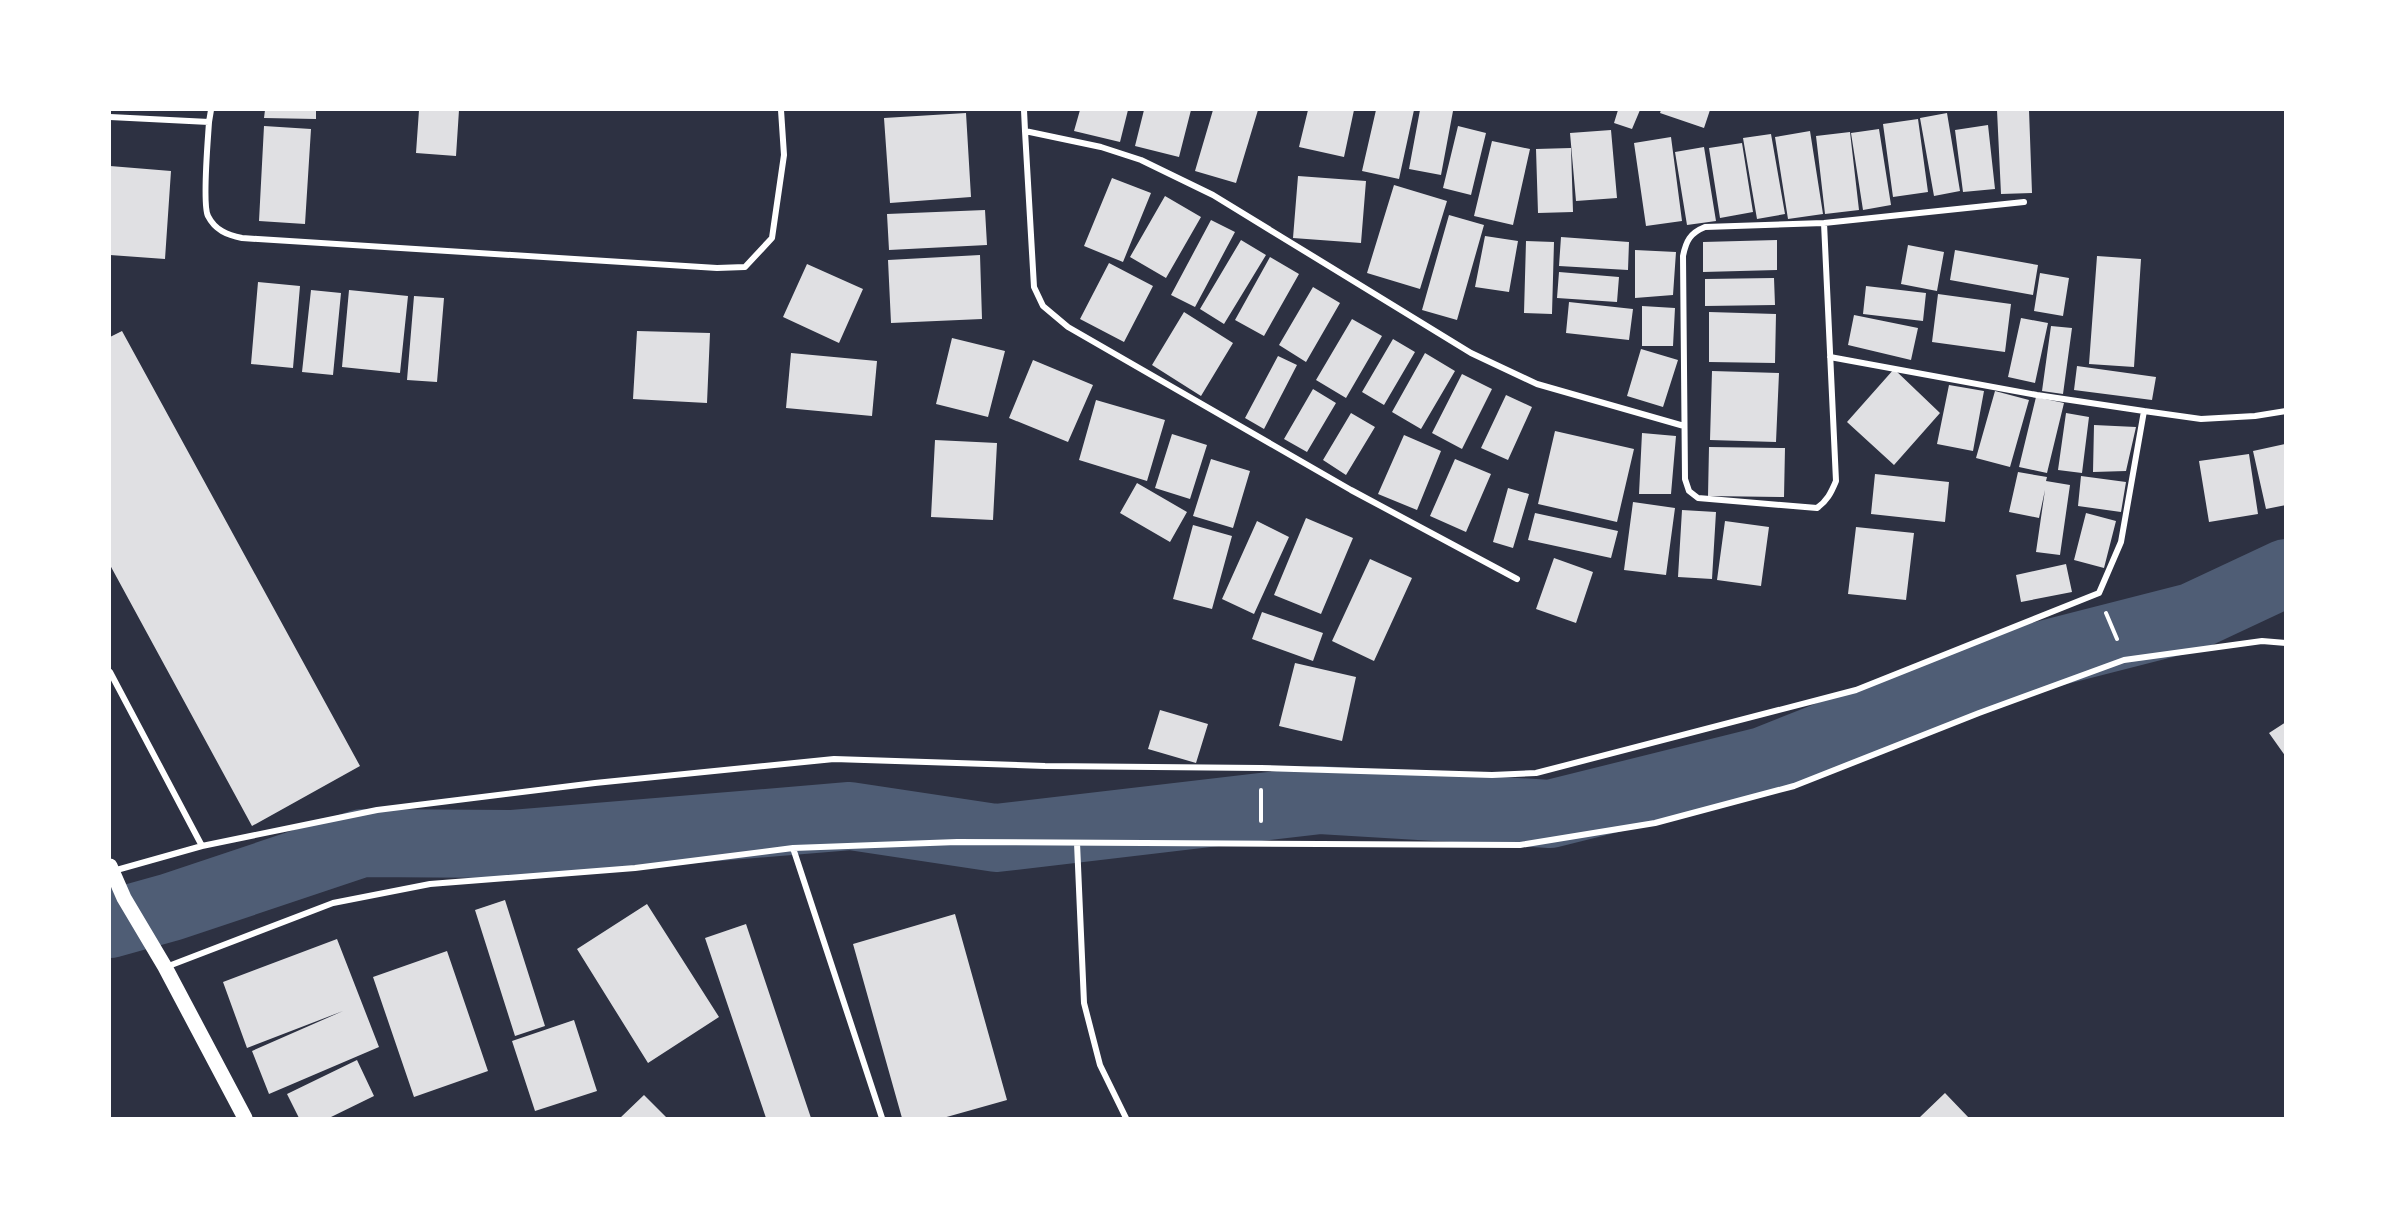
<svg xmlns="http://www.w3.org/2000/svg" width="2395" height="1228" viewBox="0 0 2395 1228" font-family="Manrope,sans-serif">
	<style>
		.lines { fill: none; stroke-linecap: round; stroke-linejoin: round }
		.river { stroke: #4f5d75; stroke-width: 68 }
		.building { fill: #e0e0e3 }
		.path { stroke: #fff; stroke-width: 4 }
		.minor { stroke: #fff; stroke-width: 6 }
		.primary { stroke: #fff; stroke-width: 15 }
	</style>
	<rect width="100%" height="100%" fill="#2d3142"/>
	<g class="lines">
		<path class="river" d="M110,924L171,907L362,843L513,844L850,816L996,838L1320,800L1550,814L1763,761L2008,664L2192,617L2286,573"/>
	</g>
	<path class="building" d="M265,110H316V119L264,118Z
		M419,110H459L456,156L416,153Z
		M1080,110H1128L1120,142L1074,131Z
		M1144,110H1191L1179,157L1135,146Z
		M1213,110H1258L1236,183L1195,171Z
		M1308,110H1354L1344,157L1299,147Z
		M1376,110H1414L1399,179L1362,171Z
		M1420,110L1453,111L1441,175L1409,169Z
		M1618,110H1640L1632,129L1614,123Z
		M1661,110H1710L1704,128L1660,113Z
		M1997,110H2029L2032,193L2001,194Z
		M966,113L971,197L890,203L884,118Z
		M1947,113L1960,191L1934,196L1920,118Z
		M1918,119L1928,192L1893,197L1883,124Z
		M1988,125L1995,189L1963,192L1955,130Z
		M264,126L311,129L305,224L259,221Z
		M1458,126L1486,133L1471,195L1443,188Z
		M1879,129L1891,205L1863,210L1851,133Z
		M1611,130L1617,198L1576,201L1570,133Z
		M1810,131L1823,214L1788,219L1775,137Z
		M1850,132L1859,210L1825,214L1816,136Z
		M1771,134L1785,214L1757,219L1743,138Z
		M1671,137L1682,221L1646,226L1634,143Z
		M1492,141L1530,149L1513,225L1474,216Z
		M1742,143L1753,212L1720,218L1709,148Z
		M1704,147L1716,221L1687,225L1675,152Z
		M1571,148L1573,212L1538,213L1536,149Z
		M110,166L171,171L165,259L110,255Z
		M1298,176L1366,181L1361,243L1293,238Z
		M1112,178L1151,193L1123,262L1084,246Z
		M1394,185L1447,201L1420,289L1367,273Z
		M1165,196L1201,217L1166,278L1130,257Z
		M985,210L987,245L889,250L887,214Z
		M1449,215L1484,225L1457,320L1422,310Z
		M1211,220L1235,232L1195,307L1171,295Z
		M1485,236L1518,241L1509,292L1475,287Z
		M1561,237L1629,242L1628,270L1559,266Z
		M1241,240L1266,255L1224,324L1200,309Z
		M1777,240V270L1703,272V242Z
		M1526,241L1554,242L1552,314L1524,313Z
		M1908,245L1944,252L1937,291L1901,284Z
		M1635,250L1676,252L1673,295L1635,298Z
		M1955,250L2038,265L2033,295L1950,280Z
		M980,255L982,319L891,323L888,260Z
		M2097,256L2141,259L2134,367L2089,364Z
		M1270,257L1299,274L1264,336L1235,320Z
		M1109,263L1153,286L1124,342L1080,319Z
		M807,264L863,289L839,343L783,317Z
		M1559,272L1619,277L1617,302L1557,298Z
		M2040,273L2069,278L2063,316L2034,311Z
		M1774,278L1775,305L1705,306V279Z
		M258,282L300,286L293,368L251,364Z
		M1866,286L1926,293L1923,321L1863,314Z
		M1313,287L1340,303L1306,362L1279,345Z
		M311,290L341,293L333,375L302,372Z
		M349,290L408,296L400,373L342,367Z
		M1938,294L2011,304L2005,352L1932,342Z
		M414,296L444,298L437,382L407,380Z
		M1569,302L1633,309L1629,340L1566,333Z
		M1642,306L1675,308L1673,346H1642Z
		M1184,312L1233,343L1201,396L1152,365Z
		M1709,312L1776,314L1775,363L1709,362Z
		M1854,315L1918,328L1911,360L1848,345Z
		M2021,318L2048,323L2035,383L2008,377Z
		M1352,319L1382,336L1346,398L1316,380Z
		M2051,326L2072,328L2063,394L2042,391Z
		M122,331L360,766L252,826L110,565V337Z
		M637,331L710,333L707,403L633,399Z
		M952,338L1005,351L988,417L936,404Z
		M1393,339L1415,352L1384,405L1362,392Z
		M1641,349L1678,360L1663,407L1627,396Z
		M791,353L877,361L872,416L786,408Z
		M1425,353L1455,371L1421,429L1392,412Z
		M1278,356L1297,365L1264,429L1245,418Z
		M1033,360L1093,385L1068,442L1009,418Z
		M2077,366L2156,377L2152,400L2074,390Z
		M1894,369L1940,413L1894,465L1847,422Z
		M1712,371L1779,373L1776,442L1710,440Z
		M1462,374L1492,389L1462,449L1432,433Z
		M1949,385L1984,391L1973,451L1937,444Z
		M1313,389L1336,403L1307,452L1284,439Z
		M1995,391L2029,400L2010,467L1976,458Z
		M1506,395L1532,407L1508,460L1481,448Z
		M2036,397L2064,403L2047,473L2019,467Z
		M1096,400L1165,420L1147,481L1079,460Z
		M1351,413L1375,427L1346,475L1323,460Z
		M2066,413L2089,417L2082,473L2058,470Z
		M2094,425L2136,427L2126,471L2093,472Z
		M1555,431L1634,449L1617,522L1538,504Z
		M1642,433L1676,436L1671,494H1639Z
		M1172,434L1207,445L1190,499L1155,488Z
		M1404,435L1441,451L1417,510L1378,494Z
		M935,440L997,443L993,520L931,517Z
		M2285,444L2286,505L2266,509L2253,451Z
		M1709,447L1785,448L1784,497L1708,496Z
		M2249,454L2258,514L2209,522L2199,461Z
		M1211,459L1250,471L1233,528L1193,516Z
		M1455,459L1491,474L1466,532L1430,516Z
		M2018,472L2047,477L2046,481L2070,485L2060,555L2036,552L2045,490L2039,518L2009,512Z
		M1875,474L1949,482L1945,522L1871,514Z
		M2081,476L2126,482L2121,512L2078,506Z
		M1137,483L1187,512L1170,542L1120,513Z
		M1508,488L1529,494L1513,548L1493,542Z
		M1633,502L1675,508L1666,575L1624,570Z
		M1682,510L1716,512L1712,579L1678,577Z
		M1535,513L1618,531L1611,558L1528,540Z
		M2086,513L2116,521L2104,568L2074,560Z
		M1306,518L1353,538L1321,614L1274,595Z
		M1257,521L1289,537L1254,614L1222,599Z
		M1725,521L1769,527L1761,586L1717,580Z
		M1193,525L1232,536L1212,609L1173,599Z
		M1856,527L1914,533L1906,600L1848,594Z
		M1554,558L1593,572L1576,623L1536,609Z
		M1370,559L1412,578L1374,661L1332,641Z
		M2066,564L2072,592L2021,602L2016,575Z
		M1262,612L1323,633L1313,661L1252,639Z
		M1295,663L1356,677L1342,741L1279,726Z
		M1160,710L1208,724L1196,763L1148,749Z
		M2286,722V757L2269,733Z
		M505,900L545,1026L515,1036L475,910Z
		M647,904L719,1017L648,1063L577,949Z
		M955,914L1007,1100L943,1118H902L853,944Z
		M746,924L811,1118H766L705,938Z
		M337,939L379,1047L269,1094L252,1051L343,1011L247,1048L223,982Z
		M447,951L488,1071L414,1097L373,977Z
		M574,1020L597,1091L535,1111L512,1041Z
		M357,1060L374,1096L329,1118H299L287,1094Z
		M1945,1093L1969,1118L1920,1117Z
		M644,1095L667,1118H620Z"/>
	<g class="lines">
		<path class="path" d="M2106,613L2117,639
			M1261,821V790"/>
		<path class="minor" d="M1024,110L1025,131L1101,147L1141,160L1213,195L1471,353L1537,384L1684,426
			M110,117L209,122C208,139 202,205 208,216C215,230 227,235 242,238L717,268L745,267L772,238L784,155L781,110
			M209,122L211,110
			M1025,131L1034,287L1043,306L1068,327L1351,490L1517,579
			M1824,223L1836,481C1831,493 1827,501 1817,508L1698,498L1689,491L1685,479L1683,256C1686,241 1690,233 1705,227L1824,223L2024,202
			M1830,357L2037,395L2144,411
			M110,672L202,846
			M1077,843L1084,1003L1100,1065L1126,1118
			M793,848L882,1118
			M113,871L202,846L377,810L595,783L834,759L1045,766L1261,768L1492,775L1536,773L1856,690L2099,593L2121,542L2144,411L2201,419L2255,416L2286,411
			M166,967L333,903L430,884L635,868L793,848L957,842L1520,845L1655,823L1794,786L1979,713L2124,660L2262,641L2286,643"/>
		<path class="primary" d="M110,866L124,898L165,967L245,1118"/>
	</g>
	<rect width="2395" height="1228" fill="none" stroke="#ffffff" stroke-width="222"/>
</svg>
